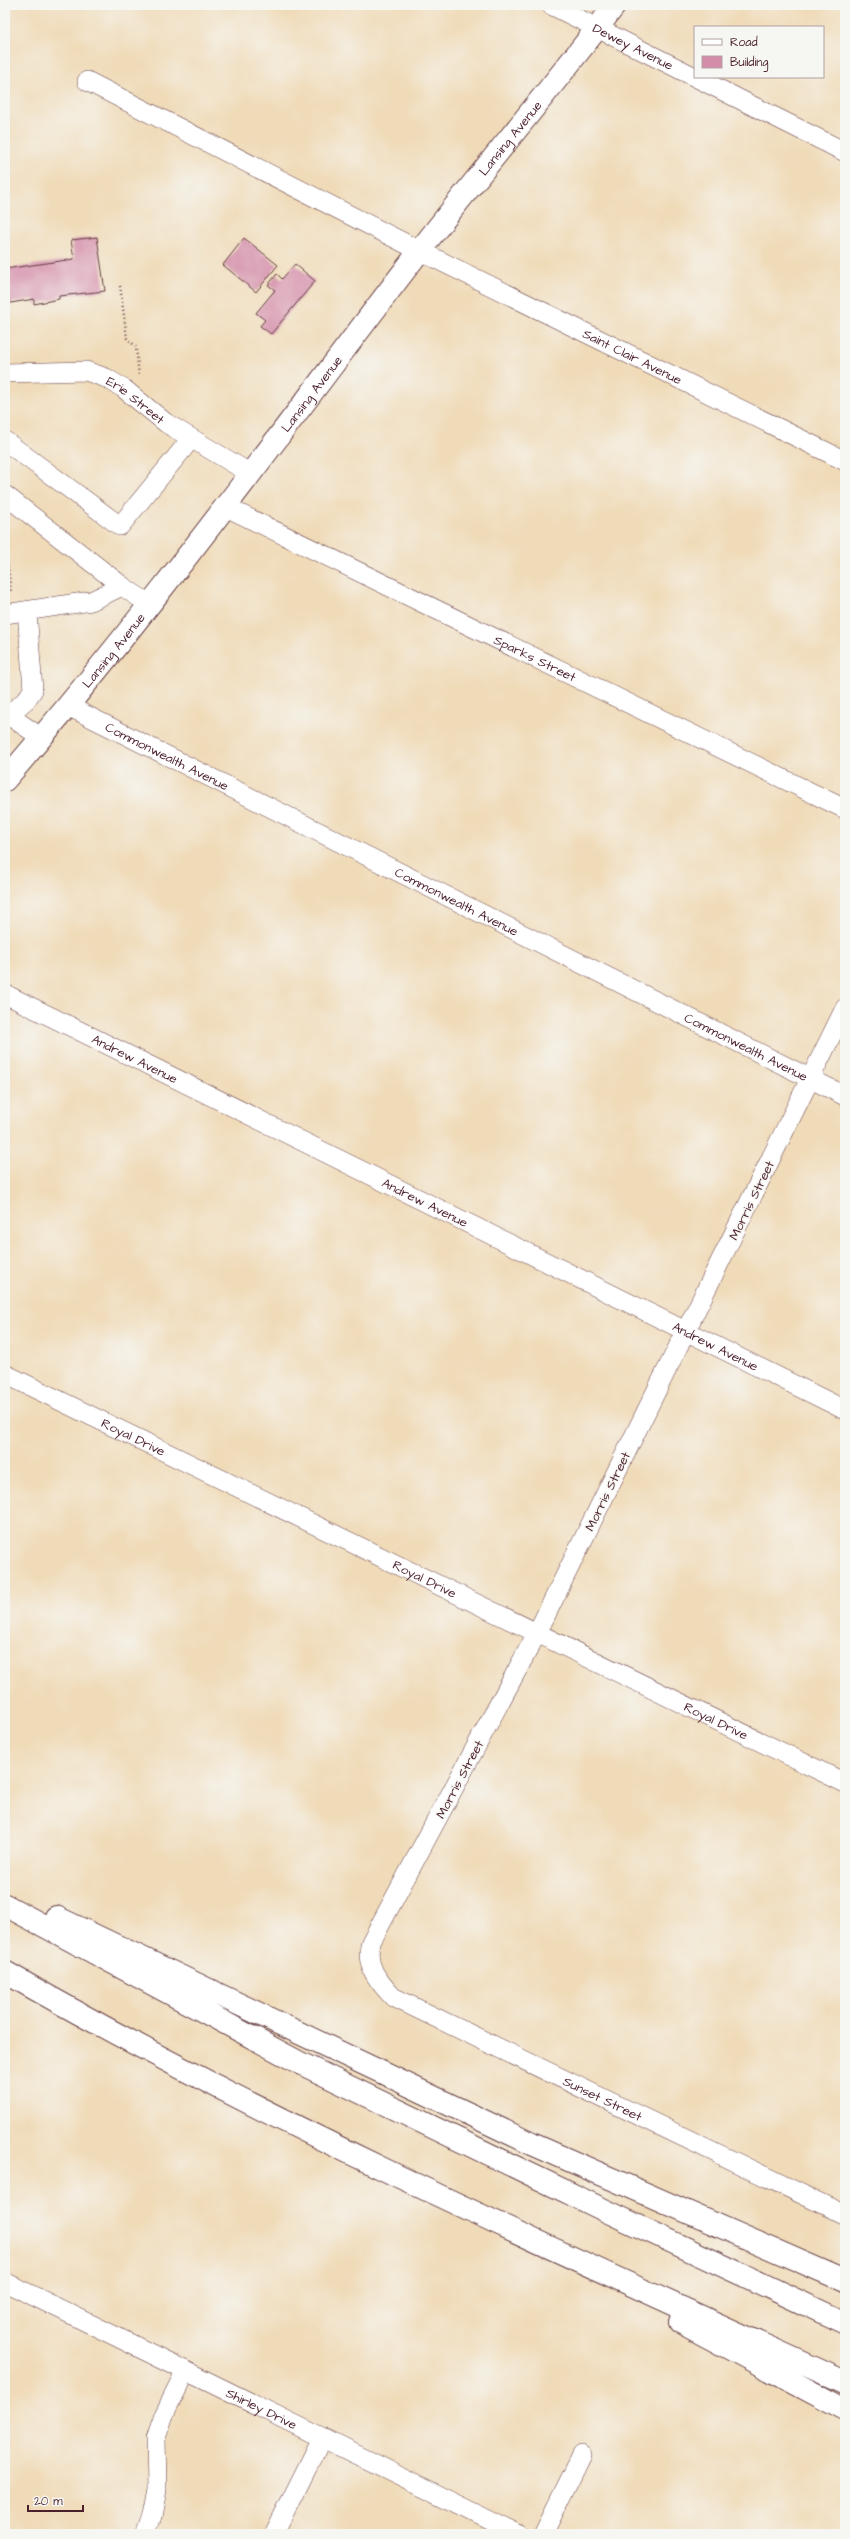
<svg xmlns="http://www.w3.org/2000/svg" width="850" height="2539" viewBox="0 0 850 2539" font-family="'Architects Daughter',sans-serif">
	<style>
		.building { fill: #d48da8 }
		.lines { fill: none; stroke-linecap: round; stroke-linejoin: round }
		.minor-casing { stroke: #633b40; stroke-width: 20 }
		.major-casing { stroke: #633b40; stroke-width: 24 }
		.highway-casing { stroke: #633b40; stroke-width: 24 }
		.path { stroke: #633b40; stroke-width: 2.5; stroke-dasharray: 1 3; stroke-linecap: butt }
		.minor { stroke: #fff; stroke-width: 19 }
		.major { stroke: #fff; stroke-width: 22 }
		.highway { stroke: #fff; stroke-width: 22 }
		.labels { text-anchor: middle; stroke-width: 3; stroke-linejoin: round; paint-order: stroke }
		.street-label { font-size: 13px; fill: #4a1f2b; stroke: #f6f6f2 }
	</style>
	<rect width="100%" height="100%" fill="#f6f6f2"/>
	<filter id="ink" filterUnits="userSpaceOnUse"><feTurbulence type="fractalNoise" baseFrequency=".025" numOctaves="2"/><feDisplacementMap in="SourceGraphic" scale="8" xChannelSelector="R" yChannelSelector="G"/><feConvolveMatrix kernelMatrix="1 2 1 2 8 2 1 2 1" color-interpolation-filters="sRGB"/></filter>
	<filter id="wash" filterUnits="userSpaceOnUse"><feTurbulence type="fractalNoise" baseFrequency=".012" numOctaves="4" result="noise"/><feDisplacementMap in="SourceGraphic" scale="16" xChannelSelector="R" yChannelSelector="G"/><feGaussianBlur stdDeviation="0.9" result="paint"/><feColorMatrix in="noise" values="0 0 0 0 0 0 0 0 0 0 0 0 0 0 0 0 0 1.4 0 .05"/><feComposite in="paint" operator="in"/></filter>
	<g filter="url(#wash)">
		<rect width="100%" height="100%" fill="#f0dbb9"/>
		<g id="blocks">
			<path class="building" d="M97,237L105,291L59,296V299L34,304V299L5,304V269L74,259L71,240Z
				M244,238L278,265L256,292L223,265Z
				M295,264L315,281L271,334L260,326L265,320L256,313L275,290L268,285L277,274L282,279Z"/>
		</g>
	</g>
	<g filter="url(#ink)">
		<use href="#blocks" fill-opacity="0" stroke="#633b40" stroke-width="1"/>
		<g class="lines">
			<defs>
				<g id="minor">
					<path id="s1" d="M551,5L845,152"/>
					<path id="s2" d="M87,81L420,251L845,461"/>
					<path id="s3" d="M5,373L86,371L106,378L123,388L166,423L251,474"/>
					<path d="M5,441L120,526L191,439"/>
					<path d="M5,495L122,586"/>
					<path id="s4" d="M226,507L845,809"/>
					<path d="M5,614L91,601L122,586L149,604"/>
					<path id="s5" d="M68,706L845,1096"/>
					<path d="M8,715L42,738"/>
					<path d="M5,718L26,700L33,690L27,611"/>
					<path id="s6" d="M5,994L845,1410"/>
					<path id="s7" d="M845,1008L537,1633L371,1942C364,1965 378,1981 393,1997L845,2215"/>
					<path id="s8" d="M5,1374L845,1783"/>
					<path id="s9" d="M5,2282L518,2534"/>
					<path d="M145,2534L152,2516L157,2490L156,2438L164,2415L186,2371"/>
					<path d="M274,2534L322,2438"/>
					<path d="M543,2534L582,2455"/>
				</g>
				<g id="major">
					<path id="s10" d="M5,780C151,612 282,430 418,253C482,170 551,89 615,5"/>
				</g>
				<path id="highway" d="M5,1905L300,2063L602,2209L845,2323
					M56,1917L532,2144L845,2281
					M5,1972C276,2127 561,2253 845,2382
					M680,2322L845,2410"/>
			</defs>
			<use href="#minor" class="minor-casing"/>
			<use href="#major" class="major-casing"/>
			<use href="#highway" class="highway-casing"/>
			<path class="path" d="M120,286L127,338L136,347L139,377
				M5,542L11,593"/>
			<use href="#minor" class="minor"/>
			<use href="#major" class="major"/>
			<use href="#highway" class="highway"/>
		</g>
	</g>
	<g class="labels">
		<g class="street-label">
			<text dy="5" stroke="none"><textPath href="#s1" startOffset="92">Dewey Avenue</textPath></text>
			<text dy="5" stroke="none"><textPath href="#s10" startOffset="817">Lansing Avenue</textPath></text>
			<text dy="5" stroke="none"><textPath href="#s2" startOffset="611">Saint Clair Avenue</textPath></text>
			<text dy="5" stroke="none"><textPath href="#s10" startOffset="493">Lansing Avenue</textPath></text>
			<text dy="5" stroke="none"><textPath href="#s3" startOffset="139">Erie Street</textPath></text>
			<text dy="5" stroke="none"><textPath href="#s10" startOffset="169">Lansing Avenue</textPath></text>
			<text dy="5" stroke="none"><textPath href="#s4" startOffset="344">Sparks Street</textPath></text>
			<text dy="5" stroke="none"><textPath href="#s5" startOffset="111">Commonwealth Avenue</textPath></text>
			<text dy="5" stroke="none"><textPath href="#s5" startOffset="435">Commonwealth Avenue</textPath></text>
			<text dy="5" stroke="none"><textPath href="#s5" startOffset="759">Commonwealth Avenue</textPath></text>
			<text dy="5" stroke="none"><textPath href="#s6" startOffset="145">Andrew Avenue</textPath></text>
			<text transform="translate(751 1200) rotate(-64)" y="5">Morris Street</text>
			<text dy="5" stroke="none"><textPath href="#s6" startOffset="469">Andrew Avenue</textPath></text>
			<text dy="5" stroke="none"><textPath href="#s6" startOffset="793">Andrew Avenue</textPath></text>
			<text dy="5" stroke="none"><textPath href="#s8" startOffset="143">Royal Drive</textPath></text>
			<text transform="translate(607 1491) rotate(-64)" y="5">Morris Street</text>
			<text dy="5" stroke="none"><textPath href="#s8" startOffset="467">Royal Drive</textPath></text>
			<text dy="5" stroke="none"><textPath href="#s8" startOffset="791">Royal Drive</textPath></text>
			<text transform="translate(459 1779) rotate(-62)" y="5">Morris Street</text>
			<text dy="5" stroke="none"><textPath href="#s7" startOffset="1343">Sunset Street</textPath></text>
			<text dy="5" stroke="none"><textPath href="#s9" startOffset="286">Shirley Drive</textPath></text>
		</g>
	</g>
	<rect width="850" height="2539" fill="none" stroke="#f6f6f2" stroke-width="20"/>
	<rect x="694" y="26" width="130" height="52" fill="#f6f6f2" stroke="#b1a0a2"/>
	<rect x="702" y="39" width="20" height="6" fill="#ffffff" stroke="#b1a0a2"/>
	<text x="730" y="46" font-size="12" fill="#4a1f2b">Road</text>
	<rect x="702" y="56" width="20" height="12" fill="#d48da8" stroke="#b1a0a2"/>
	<text x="730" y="66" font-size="12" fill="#4a1f2b">Building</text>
	<path d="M28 2505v6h55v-6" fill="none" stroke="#4a1f2b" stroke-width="2"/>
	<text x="34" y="2505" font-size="12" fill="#4a1f2b" stroke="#f6f6f2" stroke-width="3" paint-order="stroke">20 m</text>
</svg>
